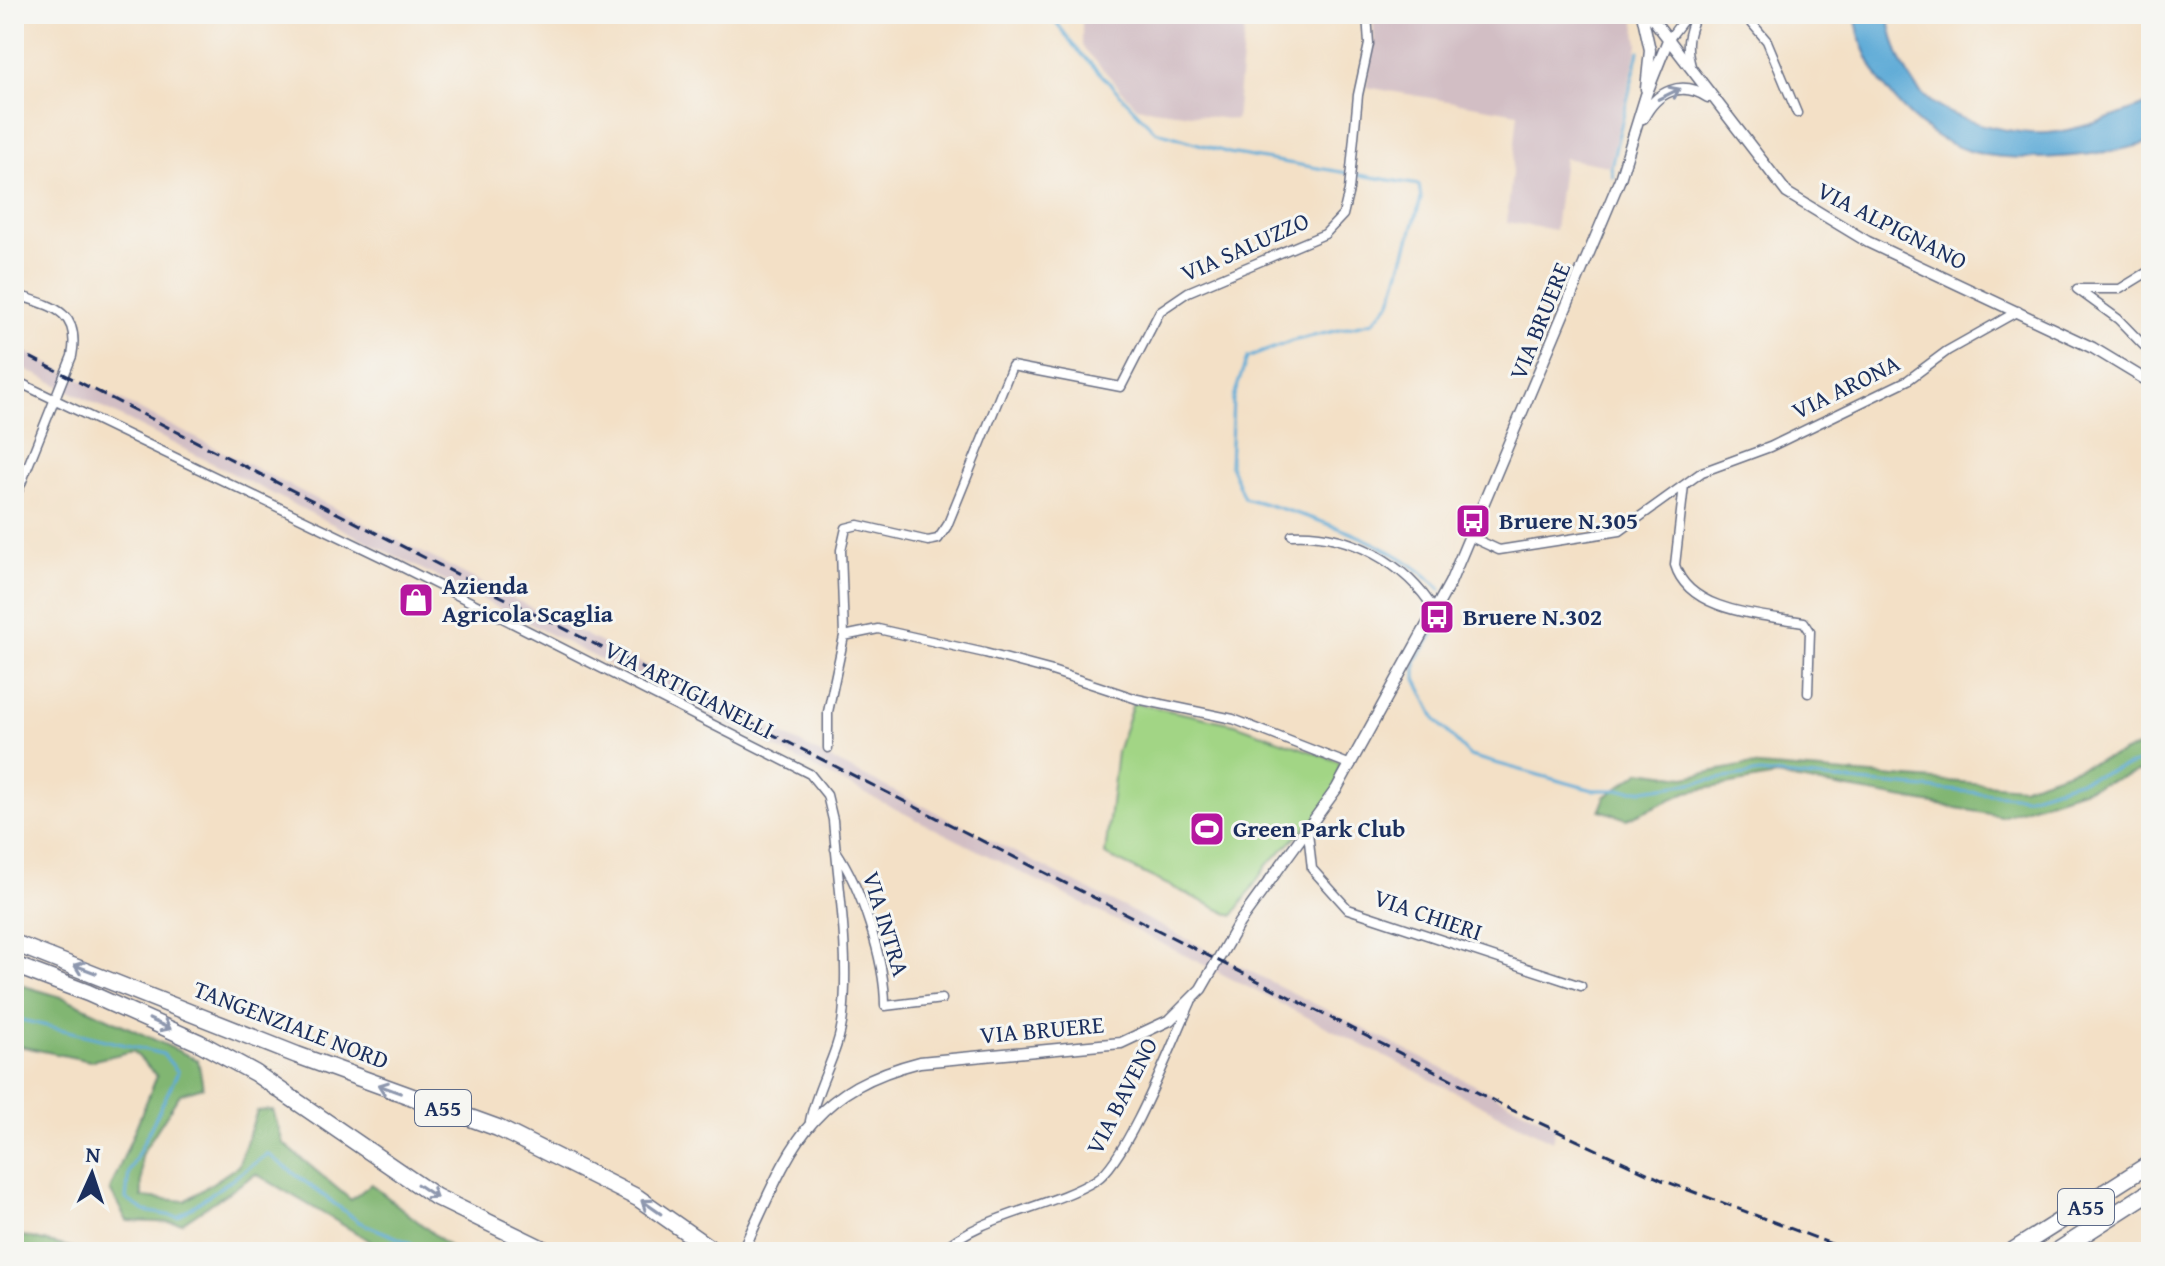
<svg xmlns="http://www.w3.org/2000/svg" width="2165" height="1266" viewBox="0 0 2165 1266" font-family="'Gentium Book Plus',serif">
	<style>
		.industrial { fill: #d2bec4 }
		.green { fill: #a2d585; stroke: #5e8272; stroke-width: 2 }
		.forest { fill: #81b672; stroke: #4e7268; stroke-width: 2 }
		.water { fill: #5eabd7; stroke: #3c6d9a; stroke-width: 2 }
		.lines { fill: none; stroke-linecap: round; stroke-linejoin: round }
		.stream { stroke: #5eabd7; stroke-width: 3 }
		.minor-casing { stroke: #676d82; stroke-width: 11 }
		.tertiary-casing { stroke: #676d82; stroke-width: 13 }
		.motorway-casing { stroke: #676d82; stroke-width: 19 }
		.minor { stroke: #fff; stroke-width: 8 }
		.tertiary { stroke: #fff; stroke-width: 10 }
		.motorway { stroke: #fff; stroke-width: 16 }
		.rail { stroke: #1b2f5e; stroke-width: 3; stroke-dasharray: 12 6; stroke-linecap: butt }
		.oneway { stroke: #8d97ae }
		.labels { text-anchor: middle; stroke-width: 6; stroke-linejoin: round; paint-order: stroke }
		.shield { fill: #f6f6f2; stroke: #5d6b8a; stroke-width: 2 }
		.shield-label { font-size: 22px; font-weight: bold; fill: #1b2f5e }
		.street-label { font-size: 24px; fill: #1b2f5e; stroke: #f6f6f2 }
		.poi-label { font-size: 24px; font-weight: bold; fill: #1b2f5e; stroke: #f6f6f2; text-anchor: start }
	</style>
	<rect width="100%" height="100%" fill="#f6f6f2"/>
	<filter id="ink" filterUnits="userSpaceOnUse"><feTurbulence type="fractalNoise" baseFrequency=".0125" numOctaves="2"/><feDisplacementMap in="SourceGraphic" scale="16" xChannelSelector="R" yChannelSelector="G"/><feConvolveMatrix kernelMatrix="1 2 1 2 8 2 1 2 1" color-interpolation-filters="sRGB"/></filter>
	<filter id="wash" filterUnits="userSpaceOnUse"><feTurbulence type="fractalNoise" baseFrequency=".006" numOctaves="4" result="noise"/><feDisplacementMap in="SourceGraphic" scale="32" xChannelSelector="R" yChannelSelector="G"/><feGaussianBlur stdDeviation="1.8" result="paint"/><feColorMatrix in="noise" values="0 0 0 0 0 0 0 0 0 0 0 0 0 0 0 0 0 1.4 0 .05"/><feComposite in="paint" operator="in"/></filter>
	<g filter="url(#wash)">
		<rect width="100%" height="100%" fill="#f3e0c6"/>
		<path class="industrial" d="M1082,14H1246L1236,120L1137,107L1082,46Z
			M1373,14H1634L1638,45L1609,166L1564,158L1555,230L1507,222L1518,113L1366,87L1374,42Z
			M14,346L1556,1126L1552,1141L14,363Z"/>
		<path class="green" d="M1133,703L1235,724L1340,762L1333,802L1267,865L1233,916L1105,855L1117,752Z"/>
		<path class="forest" d="M2151,743V768L2001,816L1776,776L1687,792L1627,819L1600,810L1605,797L1641,771L1685,777L1746,765L2022,787Z
			M14,983L65,998L198,1060L203,1087L180,1094L141,1155L142,1197L185,1201L238,1166L257,1111L273,1110L283,1143L351,1200L371,1184L456,1252H389L256,1174L182,1223L127,1221L110,1190L157,1076L133,1051L90,1061L14,1045Z
			M14,1234L90,1252H23L14,1249Z"/>
		<path class="water" d="M1855,14H1888C1893,45 1906,85 1934,104C1963,124 2023,137 2057,132C2088,127 2122,114 2151,103V142C2106,156 2019,164 1973,152C1914,137 1863,74 1855,14Z"/>
		<g class="lines">
			<path class="stream" d="M1050,14L1074,46L1155,131L1229,153L1419,185L1421,199L1391,301L1373,322L1292,341L1247,358L1233,399L1230,465L1244,498C1306,515 1396,541 1441,590
				M1613,177L1611,167L1639,51
				M1448,602L1445,617L1416,660V679L1436,720L1470,756L1593,790H1643L1760,773L2025,797L2151,759
				M14,1018L163,1054L178,1072L129,1172L126,1199L145,1211L178,1217L268,1154L359,1222L410,1243L420,1252"/>
		</g>
	</g>
	<g filter="url(#ink)">
		<g class="lines">
			<defs>
				<path id="minor" d="M1744,14L1767,41L1797,113
					M1668,40L1688,14
					M1691,66C1685,45 1688,34 1696,14
					M2077,289L2118,319L2151,353
					M2078,289H2120L2151,270
					M14,294C50,306 81,309 72,356L14,501
					M14,380L392,562L810,774L827,795L833,820C838,884 850,952 843,1016C839,1054 817,1085 810,1121
					M1684,485L1675,565C1689,613 1764,615 1804,622L1810,631L1808,693
					M1292,535C1349,532 1406,563 1435,611
					M1471,537L1499,550L1620,531L1702,472L1770,447L1908,380L1947,351L2018,311
					M844,636L878,629L985,653L1049,670L1137,699L1233,719L1351,765
					M828,748V712L844,636L841,550L846,528L858,525L928,541L938,539L947,526L1012,366L1121,387L1160,311L1188,292L1325,234L1343,215L1349,190L1358,95L1369,44L1367,14
					M1308,832L1312,869L1348,909L1581,986
					M835,849C861,887 885,960 885,1006L942,999
					M940,1252C982,1214 1048,1209 1096,1180C1127,1161 1174,1039 1191,1002"/>
				<path id="tertiary" d="M1642,14L1650,50L1646,89
					M1649,14L1787,193L1868,242L2093,348L2151,383
					M1643,118C1657,91 1681,80 1708,97
					M742,1252C789,1154 803,1092 920,1062L1121,1043L1170,1020L1201,989L1239,923L1337,788L1450,583L1620,179L1646,95L1668,40"/>
				<path id="motorway" d="M14,943L297,1055L498,1128L638,1198L715,1252
					M14,965L88,993L200,1043L255,1073L436,1197L549,1252
					M2011,1252L2151,1163
					M2056,1252L2151,1191"/>
			</defs>
			<use href="#minor" class="minor-casing"/>
			<use href="#tertiary" class="tertiary-casing"/>
			<use href="#motorway" class="motorway-casing"/>
			<use href="#minor" class="minor"/>
			<use href="#tertiary" class="tertiary"/>
			<use href="#motorway" class="motorway"/>
			<path class="rail" d="M14,349L1512,1110L1662,1180L1853,1252"/>
		</g>
		<defs><path id="oneway-shaft" d="M-6 0H5M1.5-3L5.5 0L1.5 3" fill="none" stroke-width="1.6" stroke-linecap="round" stroke-linejoin="round" transform="scale(2)"/></defs>
		<g class="oneway">
			<use href="#oneway-shaft" transform="translate(1669 94) rotate(-26)"/>
			<use href="#oneway-shaft" transform="translate(85 969) rotate(-159)"/>
			<use href="#oneway-shaft" transform="translate(160 1024) rotate(25)"/>
			<use href="#oneway-shaft" transform="translate(389 1089) rotate(-160)"/>
			<use href="#oneway-shaft" transform="translate(427 1191) rotate(34)"/>
			<use href="#oneway-shaft" transform="translate(651 1207) rotate(-145)"/>
		</g>
	</g>
	<defs>
		<symbol id="bus-square" viewBox="-11 -11 22 22"><rect x="-9" y="-9" width="18" height="18" rx="4" fill="#b5179e" stroke="#f6f6f2"/><path d="M-5-6H5V4H4V6H2V4H-2V6H-4V4H-5ZM-3.5-4V0h7V-4ZM-3.5 1.2v1.5H-2V1.2ZM2 1.2v1.5H3.5V1.2Z" fill="#fff"/></symbol>
		<symbol id="shop-square" viewBox="-11 -11 22 22"><rect x="-9" y="-9" width="18" height="18" rx="4" fill="#b5179e" stroke="#f6f6f2"/><path d="M-5-2.5h2.3a2.7 3.5 0 0 1 5.4 0H5L5.5 6h-11ZM-1.5-2.5h3a1.5 2.3 0 0 0-3 0Z" fill="#fff"/></symbol>
		<symbol id="stadium-square" viewBox="-11 -11 22 22"><rect x="-9" y="-9" width="18" height="18" rx="4" fill="#b5179e" stroke="#f6f6f2"/><path d="M0-5a6.5 5 0 1 0 0 10a6.5 5 0 1 0 0-10ZM-3.5-1.8h7v3.6h-7Z" fill="#fff"/></symbol>
	</defs>
	<g fill-rule="evenodd">
		<use href="#bus-square" x="1453" y="501" width="40" height="40"/>
		<use href="#shop-square" x="396" y="580" width="40" height="40"/>
		<use href="#bus-square" x="1417" y="597" width="40" height="40"/>
		<use href="#stadium-square" x="1187" y="809" width="40" height="40"/>
	</g>
	<g class="labels">
		<g class="shield">
			<rect x="415" y="1090" width="56" height="36" rx="6"/>
			<rect x="2058" y="1189" width="56" height="36" rx="6"/>
		</g>
		<g class="shield-label">
			<text x="443" y="1116">A55</text>
			<text x="2086" y="1215">A55</text>
		</g>
		<g class="street-label">
			<text transform="translate(1892 226) rotate(27)" y="8">VIA ALPIGNANO</text>
			<text transform="translate(1245 247) rotate(-24)" y="8">VIA SALUZZO</text>
			<text transform="translate(1540 321) rotate(-68)" y="8">VIA BRUERE</text>
			<text transform="translate(1846 387) rotate(-26)" y="8">VIA ARONA</text>
			<text transform="translate(689 690) rotate(27)" y="8">VIA ARTIGIANELLI</text>
			<text transform="translate(1428 915) rotate(19)" y="8">VIA CHIERI</text>
			<text transform="translate(886 924) rotate(73)" y="8">VIA INTRA</text>
			<text transform="translate(291 1025) rotate(21)" y="8">TANGENZIALE NORD</text>
			<text transform="translate(1042 1030) rotate(-5)" y="8">VIA BRUERE</text>
			<text transform="translate(1122 1096) rotate(-63)" y="8">VIA BAVENO</text>
		</g>
		<g class="poi-label">
			<text x="1499" y="529">Bruere N.305</text>
			<text x="442" y="594">Azienda<tspan x="442" dy="28">Agricola Scaglia</tspan></text>
			<text x="1463" y="625">Bruere N.302</text>
			<text x="1233" y="837">Green Park Club</text>
		</g>
	</g>
	<rect width="2165" height="1266" fill="none" stroke="#f6f6f2" stroke-width="48"/>
	<g transform="translate(92 1174) rotate(3)" stroke="#f6f6f2" stroke-width="6" paint-order="stroke">
	<path d="M0-6L14 30L0 20L-14 30Z" fill="#1b2f5e"/>
	<text y="-12" font-size="22" font-weight="bold" text-anchor="middle" fill="#1b2f5e">N</text>
	</g>
</svg>
